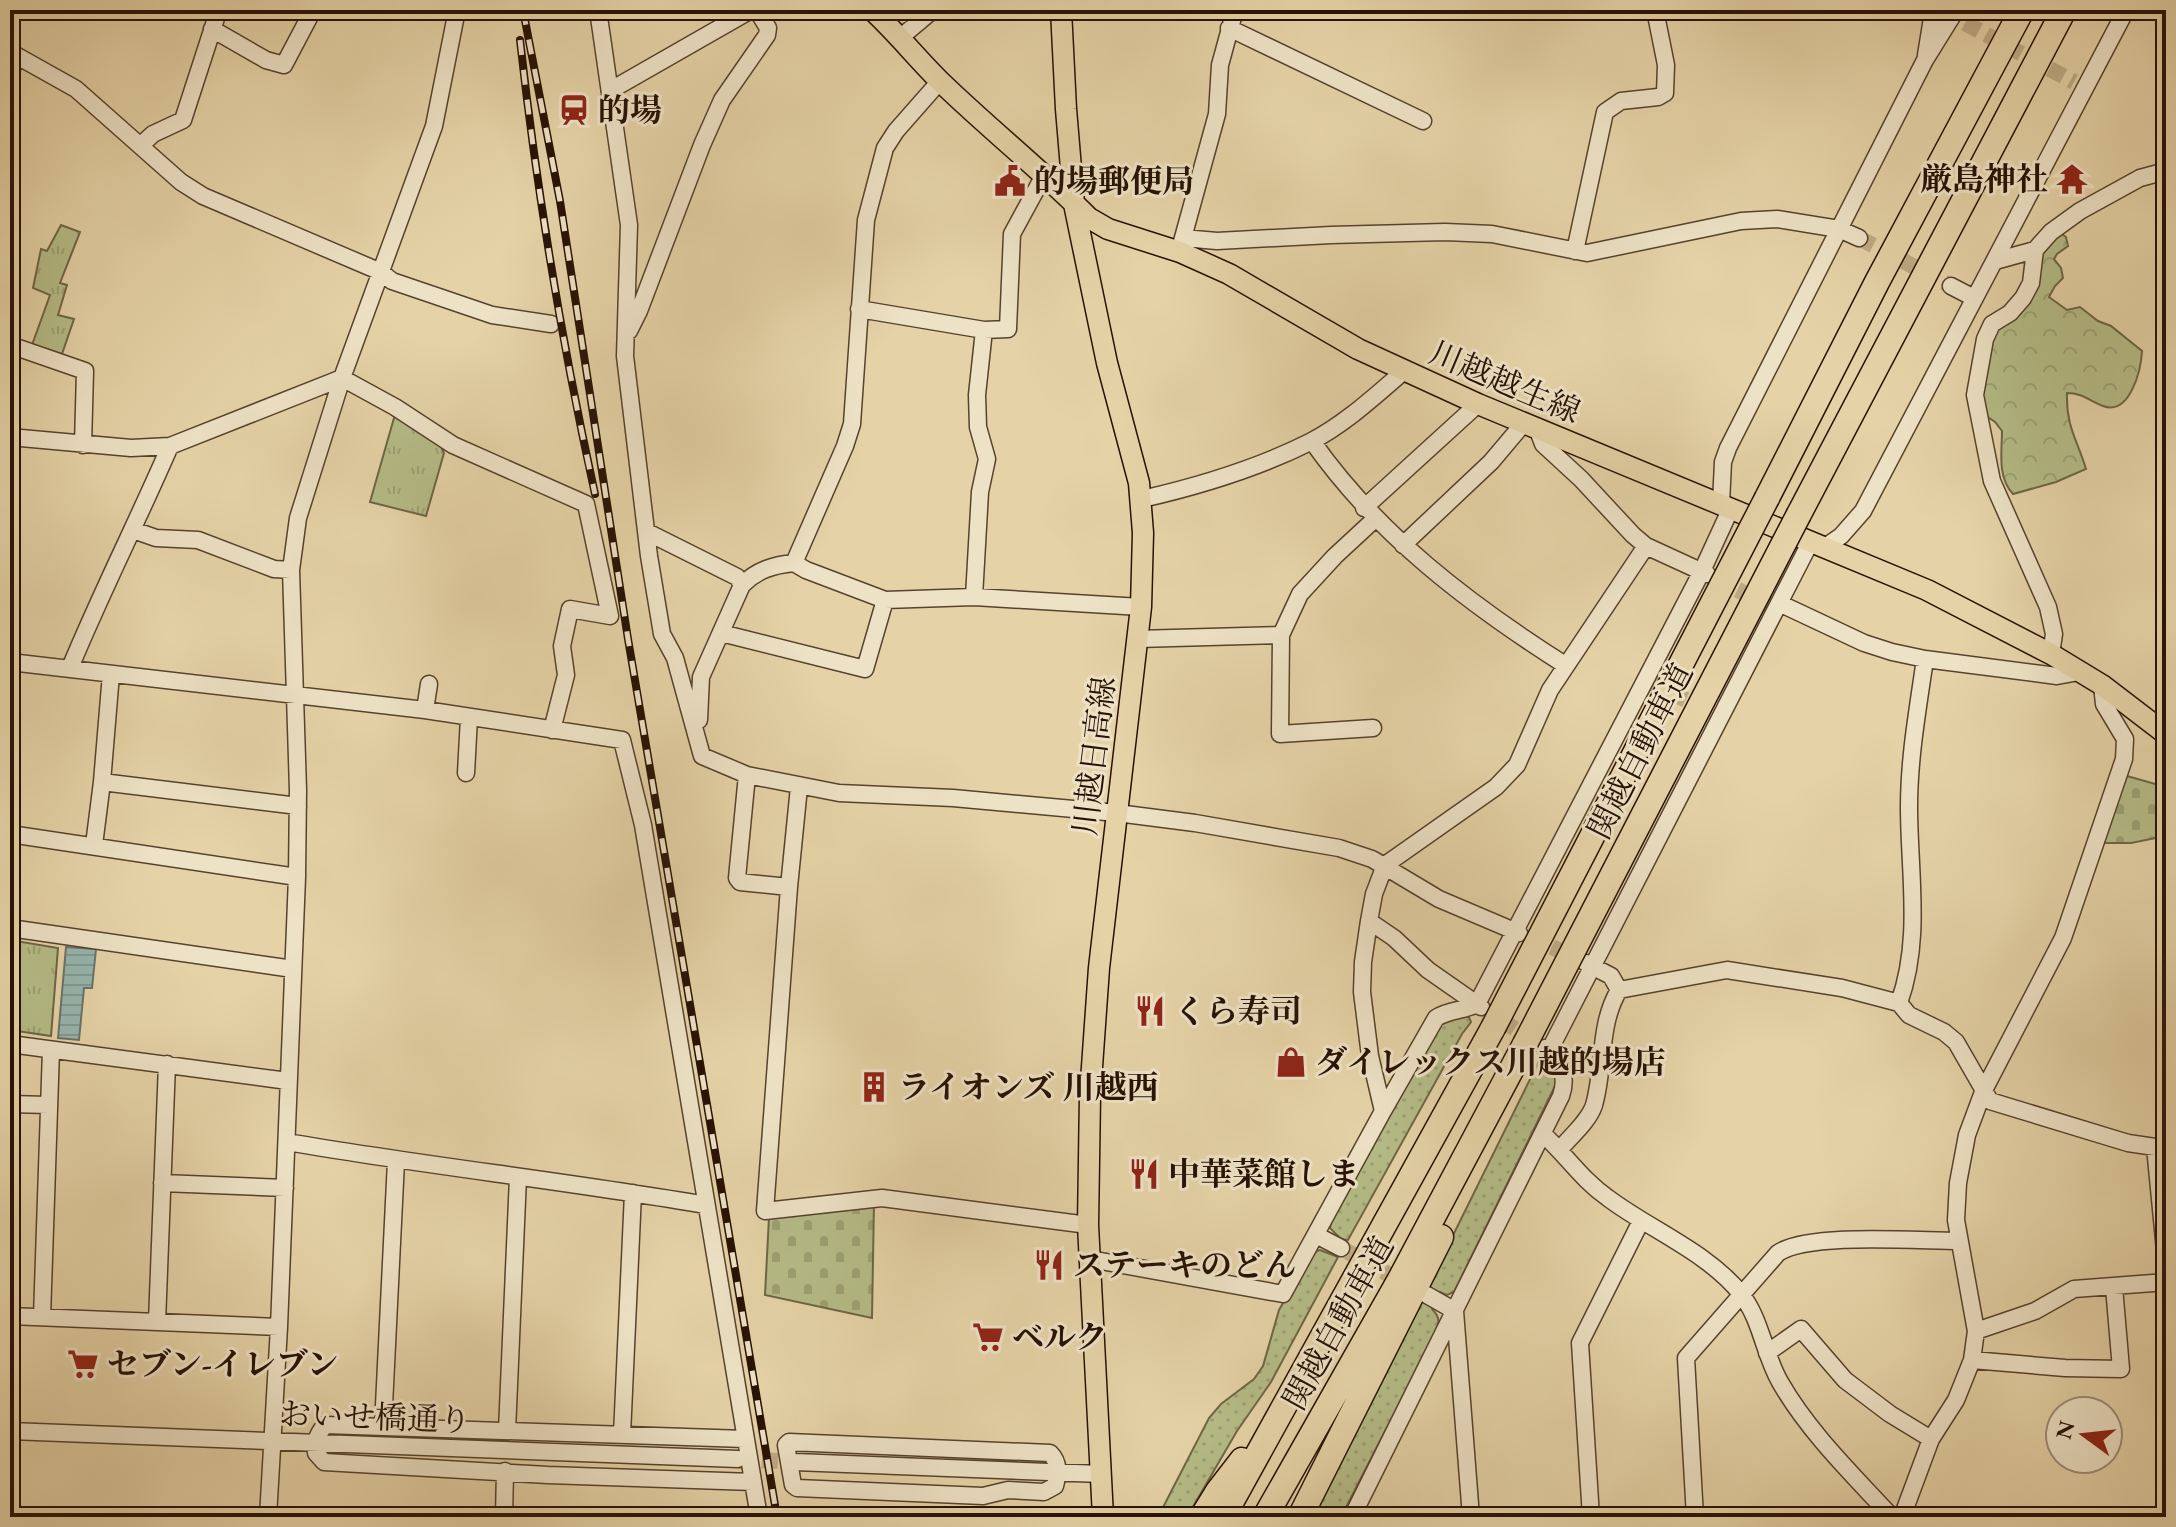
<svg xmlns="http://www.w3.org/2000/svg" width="2176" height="1527" viewBox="0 0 2176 1527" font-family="'EB Garamond','Noto Serif JP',serif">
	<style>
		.grass { fill: url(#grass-dots); stroke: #6e6646; stroke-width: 2 }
		.forest { fill: url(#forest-crowns); stroke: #6e6646; stroke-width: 2 }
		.cemetery { fill: url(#cemetery-stones); stroke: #6e6646; stroke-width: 2 }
		.park { fill: url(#park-tufts); stroke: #6e6646; stroke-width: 2 }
		.water { fill: url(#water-rules); stroke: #6a746b; stroke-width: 2 }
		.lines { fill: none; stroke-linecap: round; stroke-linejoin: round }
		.minor-tunnel { stroke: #bfac86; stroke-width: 16; stroke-dasharray: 16 8; stroke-linecap: butt }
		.minor-casing { stroke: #56422d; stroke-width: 19 }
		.major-casing { stroke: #271104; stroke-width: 23 }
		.highway-casing { stroke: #271104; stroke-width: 27 }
		.minor { stroke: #eee2c6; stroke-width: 16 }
		.major { stroke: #e5d3a7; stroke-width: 20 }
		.highway { stroke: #e5d3a7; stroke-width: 24 }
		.rail-casing { stroke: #271104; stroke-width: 8 }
		.rail { stroke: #eee2c6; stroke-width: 5; stroke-dasharray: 15; stroke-linecap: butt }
		.highway-bridge-casing { stroke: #271104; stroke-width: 27; stroke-linecap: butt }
		.highway-bridge { stroke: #e5d3a7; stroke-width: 24 }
		.labels { text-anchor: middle; stroke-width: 6; stroke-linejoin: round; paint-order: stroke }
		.poi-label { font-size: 32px; font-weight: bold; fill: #271104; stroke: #eee2c6; text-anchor: start }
		.street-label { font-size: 32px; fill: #271104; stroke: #eee2c6 }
	</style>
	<defs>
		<pattern id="grass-dots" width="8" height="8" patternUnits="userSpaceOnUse" patternTransform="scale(2)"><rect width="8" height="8" fill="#b5bc87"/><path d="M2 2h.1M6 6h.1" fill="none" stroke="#9ca173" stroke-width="1.8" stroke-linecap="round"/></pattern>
		<pattern id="forest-crowns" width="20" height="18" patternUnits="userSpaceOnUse" patternTransform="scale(2)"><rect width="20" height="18" fill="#b5bc87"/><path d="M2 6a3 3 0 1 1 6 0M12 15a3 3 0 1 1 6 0" fill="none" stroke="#9ca173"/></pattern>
		<pattern id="cemetery-stones" width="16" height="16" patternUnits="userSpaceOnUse" patternTransform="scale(2)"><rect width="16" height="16" fill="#b5bc87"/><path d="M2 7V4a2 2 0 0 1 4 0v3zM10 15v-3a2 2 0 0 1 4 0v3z" fill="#9ca173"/></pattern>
		<pattern id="park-tufts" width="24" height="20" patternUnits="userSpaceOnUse" patternTransform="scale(2)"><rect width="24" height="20" fill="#b5bc87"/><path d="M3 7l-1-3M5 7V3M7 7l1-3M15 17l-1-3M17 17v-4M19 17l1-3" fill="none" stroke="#9ca173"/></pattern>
		<pattern id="water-rules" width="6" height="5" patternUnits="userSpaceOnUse" patternTransform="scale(2)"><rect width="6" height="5" fill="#97b6af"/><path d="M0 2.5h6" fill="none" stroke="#829b95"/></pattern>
	</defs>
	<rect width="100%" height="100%" fill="#e5d3a7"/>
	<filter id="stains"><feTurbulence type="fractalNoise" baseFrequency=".0025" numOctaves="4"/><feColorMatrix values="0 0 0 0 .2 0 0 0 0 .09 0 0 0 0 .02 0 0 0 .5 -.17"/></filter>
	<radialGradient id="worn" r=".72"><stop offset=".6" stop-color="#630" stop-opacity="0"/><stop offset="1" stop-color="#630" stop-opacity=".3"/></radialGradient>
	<path class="grass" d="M1461,1015L1469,1017L1471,1022L1462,1034L1348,1240L1341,1239L1330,1228L1331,1222L1443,1019Z
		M1542,1055L1557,1075L1556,1084L1454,1292L1447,1295L1440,1292L1432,1309C1441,1318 1439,1323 1435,1334L1341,1517H1314Z
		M1320,1250L1338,1257L1271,1382L1237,1431L1187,1517H1158L1209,1418L1221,1404L1254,1379L1263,1366L1279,1310L1313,1252Z"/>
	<path class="forest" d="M2059,232L2066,237L2068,246L2057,254L2054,259L2061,268L2063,278L2055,286L2049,297L2067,310L2080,307L2098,321L2111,326L2142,351C2141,370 2130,416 2103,406C2090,401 2082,393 2067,393C2066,427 2077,439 2086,469L2056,482L2013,494C1997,477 2002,452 2002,431L1995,422L1985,415L1980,394L1991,336L2015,314L2039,251Z"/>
	<path class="cemetery" d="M2127,776L2166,787V836L2131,843H2106L2103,839Z
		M874,1202L872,1318L765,1295L769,1217L797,1216L798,1212Z"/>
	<path class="park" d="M61,225L80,232L60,283L67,285L58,315L74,319L62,354L32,345L50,295L33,288L41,249L47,251Z
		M396,411L440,444L444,453L426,516L370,502Z
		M10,940L58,948L51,1036L10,1030Z"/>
	<path class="water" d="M66,947L96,949L92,988H84L79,1040L58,1038Z"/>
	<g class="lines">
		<path class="minor-tunnel" d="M1965,23L2074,82
			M1859,238L1951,286
			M1716,579L1772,607
			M1650,682L1716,715
			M1530,937L1578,959
			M1481,1007L1537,1043
			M1341,1248L1408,1285
			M738,1459L795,1462"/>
		<defs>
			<path id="minor" d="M598,10L629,225L625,356L649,556L662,634L675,658L702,756L747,775L839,793L953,798L1117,813L1195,823L1339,848L1372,859L1439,899L1519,933
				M908,10L919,22
				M1229,28L1423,121
				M212,29L266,60L284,65L313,10
				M901,37L933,10
				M10,52L76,89L181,182L203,196L381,272L392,281L492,315L551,324
				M1926,55L1933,12L1931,10
				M10,75L16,55
				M611,90L751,10
				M141,145L153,134L183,120L218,12L216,10
				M1183,238L1217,241L1331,235L1445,232L1492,234L1587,253L1741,221L1777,219L1839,229L1859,238
				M1181,245L1217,114L1220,65L1235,10
				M2035,250L2031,283L2023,298L2010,313L1992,324L1985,339L1975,395L1992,481L2048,607L2054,634L2051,654
				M1575,251L1605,112L1621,101L1658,97L1665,93L1666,65L1655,10
				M1995,261L2035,250L2051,232L2080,211L2140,178L2166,171
				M1951,286L1974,298
				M859,309L984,330L1008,329L1012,234L1043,177
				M629,331L639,311L702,145L722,100L767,35L768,28L757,10
				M10,345L85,371L83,445
				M1537,428L1543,444L1581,479L1633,535L1646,546L1707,574
				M10,437L131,448L170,446L342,378L395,407L453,445L586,504L610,616L570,609L562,646L566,675L552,730
				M1312,441C1378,535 1469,604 1565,665
				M1142,499C1199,486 1258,468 1310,442C1345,424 1375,396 1404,371
				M1721,503L1723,462L1728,448L1925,60L1956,10
				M1364,508L1478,404
				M133,530L156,538L198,540L274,569L291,570
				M647,532L737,577L742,585
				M1403,545L1491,462L1524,423
				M1825,547L1841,536L1863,511L2126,10
				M794,563L806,570L885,600L974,597L1141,607
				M974,597L980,492L987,459L978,427L977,395L984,330
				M1781,604L1864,643L1892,652L1925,659L2057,676L2079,672
				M721,633L865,669L885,600
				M1281,635L1300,594L1335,556L1375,519
				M1137,639L1281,635L1280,734L1373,728
				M10,662L425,710L622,740L643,825L759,1517
				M70,668C101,593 138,520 170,446
				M425,710L429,684
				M699,720L701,677L742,585C757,570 773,565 794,563L845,446L852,424L866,220L885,148L896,131L940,81
				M466,773L469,718
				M747,775L737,878L740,882L789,887
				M102,782L111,674
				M799,787L789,887L765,1211L882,1198L1088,1225
				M10,834L297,877
				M94,845L102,782L298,806
				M1369,921L1394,938L1428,970L1481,1007
				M10,928L293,969
				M1619,990L1727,970L1842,988L1899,1003L1909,1015L1944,1032L1956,1042L1990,1101L2128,1143L2155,1147L2166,1261
				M1899,1003C1922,939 1909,873 1909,807C1909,757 1918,708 1925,659
				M10,1044L288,1081
				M1549,1051L1811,541
				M10,1104L48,1105
				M1383,1111L1436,1018C1450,1009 1464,1011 1477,1004L1702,571L1731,508
				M1543,1134C1566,1155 1582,1180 1608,1198C1649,1229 1709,1253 1741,1294C1761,1319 1764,1354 1780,1382C1808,1431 1851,1473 1889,1514L1895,1517
				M287,1142C426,1166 567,1181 706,1205
				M1560,1149C1570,1137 1589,1121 1594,1105C1605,1067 1598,1025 1619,990L1611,976L1586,963
				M162,1183L285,1188
				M1316,1235L1341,1248
				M1090,1259L1283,1294L1383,1111L1370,1056L1362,992L1363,962L1369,921L1374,894L1385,865L1496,787L1517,765L1550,690L1646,546
				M1427,1295L1455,1311L1471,1517
				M10,1316L279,1327
				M42,1317L51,1050
				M157,1322L167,1064
				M1976,1331L2035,1311L2074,1289L2166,1282
				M1767,1353L1801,1329L1845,1380L1890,1414L1931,1439
				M1972,1360L2065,1368L2121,1369L2114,1287
				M383,1426L396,1161
				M10,1431L738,1459
				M507,1431L518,1177
				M622,1435L633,1193
				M745,1439L325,1425C317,1435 315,1441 316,1453L324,1462L548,1475L753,1482
				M789,1442L1050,1453C1060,1463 1058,1474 1055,1486L1044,1492L1008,1490L983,1496L797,1488L793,1485L786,1445Z
				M795,1462L1101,1474
				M268,1517L279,1327L297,877L298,790L291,570L298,518L342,378L434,126L457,10
				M504,1517L505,1471
				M1352,1517L1561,1096C1568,1076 1561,1062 1545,1048
				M1591,1517L1580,1343L1641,1221
				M1695,1517L1686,1358L1778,1253C1809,1232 1918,1241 1959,1241
				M1902,1517L1931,1439L1956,1400L1972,1360L1976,1331L1956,1220L1958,1183L1967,1135L1983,1092L2063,938L2124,759L2125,739L2104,704L2102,685"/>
			<path id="major" d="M872,10C898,34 919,61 944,85C992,131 1043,172 1089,218L1108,229L1180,252L1229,274L1358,349L1478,404L1927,590L2051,654L2102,685L2166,734
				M1061,10L1066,109L1074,204L1107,363L1139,483L1143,533L1141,607L1099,968L1090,1095L1088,1225L1103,1517"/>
			<path id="highway" d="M1767,498L1877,282L2022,10
				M1799,514L2064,10
				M1202,1517L1218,1491L1242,1460
				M1223,1517L1493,1028
				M1265,1517L1399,1281L1525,1044
				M1300,1517L1441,1237"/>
		</defs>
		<use href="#minor" class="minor-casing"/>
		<use href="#major" class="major-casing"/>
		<use href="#highway" class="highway-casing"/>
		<use href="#minor" class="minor"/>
		<use href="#major" class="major"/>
		<use href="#highway" class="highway"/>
		<defs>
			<path id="rail" d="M523,10L560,201L628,639L777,1517
				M520,40C537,193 562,344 595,494"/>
		</defs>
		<use href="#rail" class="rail-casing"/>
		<use href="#rail" class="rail"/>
		<defs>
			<path id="highway-bridge" d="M1493,1028L1767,498
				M1525,1044L1799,514"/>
		</defs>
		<use href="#highway-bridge" class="highway-bridge-casing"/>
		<use href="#highway-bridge" class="highway-bridge"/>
	</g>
	<defs>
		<symbol id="station-bare" viewBox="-9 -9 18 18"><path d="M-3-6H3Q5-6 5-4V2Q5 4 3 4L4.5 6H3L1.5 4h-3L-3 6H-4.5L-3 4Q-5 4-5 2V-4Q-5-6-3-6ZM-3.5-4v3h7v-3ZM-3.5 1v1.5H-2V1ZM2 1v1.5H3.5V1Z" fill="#8f2418" stroke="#eee2c6" stroke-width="2.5" paint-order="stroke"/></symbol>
		<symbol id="temple-bare" viewBox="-9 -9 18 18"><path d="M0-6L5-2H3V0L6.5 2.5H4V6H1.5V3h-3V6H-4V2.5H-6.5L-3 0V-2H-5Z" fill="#8f2418" stroke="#eee2c6" stroke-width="2.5" paint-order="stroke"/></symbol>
		<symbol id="civic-bare" viewBox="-9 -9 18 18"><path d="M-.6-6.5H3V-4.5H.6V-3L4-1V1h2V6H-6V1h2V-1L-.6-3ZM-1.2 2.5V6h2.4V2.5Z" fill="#8f2418" stroke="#eee2c6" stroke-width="2.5" paint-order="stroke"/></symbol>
		<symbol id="restaurant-bare" viewBox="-9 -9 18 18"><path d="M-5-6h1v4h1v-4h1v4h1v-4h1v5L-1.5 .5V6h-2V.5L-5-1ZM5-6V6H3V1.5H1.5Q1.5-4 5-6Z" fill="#8f2418" stroke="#eee2c6" stroke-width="2.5" paint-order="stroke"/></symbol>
		<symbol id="shop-bare" viewBox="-9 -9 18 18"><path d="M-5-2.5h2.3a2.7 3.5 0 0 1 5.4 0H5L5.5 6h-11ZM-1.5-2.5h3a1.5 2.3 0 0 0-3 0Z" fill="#8f2418" stroke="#eee2c6" stroke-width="2.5" paint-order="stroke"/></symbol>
		<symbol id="building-bare" viewBox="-9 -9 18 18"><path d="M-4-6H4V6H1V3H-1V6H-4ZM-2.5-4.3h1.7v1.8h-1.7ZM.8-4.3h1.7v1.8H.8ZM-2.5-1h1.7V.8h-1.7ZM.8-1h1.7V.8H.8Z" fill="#8f2418" stroke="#eee2c6" stroke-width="2.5" paint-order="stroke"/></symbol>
		<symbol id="supermarket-bare" viewBox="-9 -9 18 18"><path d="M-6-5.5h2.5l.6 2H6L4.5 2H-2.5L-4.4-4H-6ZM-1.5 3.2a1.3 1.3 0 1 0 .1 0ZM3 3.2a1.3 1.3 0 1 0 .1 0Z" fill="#8f2418" stroke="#eee2c6" stroke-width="2.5" paint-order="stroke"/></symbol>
	</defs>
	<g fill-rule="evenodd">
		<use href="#station-bare" x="552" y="88" width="44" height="44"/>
		<use href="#temple-bare" x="2050" y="157" width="44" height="44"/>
		<use href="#civic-bare" x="988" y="159" width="44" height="44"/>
		<use href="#restaurant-bare" x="1128" y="989" width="44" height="44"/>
		<use href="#shop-bare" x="1269" y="1040" width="44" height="44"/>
		<use href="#building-bare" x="852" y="1065" width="44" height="44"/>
		<use href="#restaurant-bare" x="1122" y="1152" width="44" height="44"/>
		<use href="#restaurant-bare" x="1027" y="1243" width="44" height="44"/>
		<use href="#supermarket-bare" x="966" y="1315" width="44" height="44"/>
		<use href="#supermarket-bare" x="61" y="1342" width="44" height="44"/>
	</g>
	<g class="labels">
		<g class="poi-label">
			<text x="598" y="121">的場</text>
			<text x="2048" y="190" text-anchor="end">厳島神社</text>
			<text x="1034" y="192">的場郵便局</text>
			<text x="1174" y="1022">くら寿司</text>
			<text x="1315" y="1073">ダイレックス川越的場店</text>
			<text x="898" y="1098">ライオンズ 川越西</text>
			<text x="1168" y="1185">中華菜館しま</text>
			<text x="1073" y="1276">ステーキのどん</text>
			<text x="1012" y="1348">ベルク</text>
			<text x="107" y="1375">セブン-イレブン</text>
		</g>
		<g class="street-label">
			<text transform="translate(1505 382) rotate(23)" y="11">川越越生線</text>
			<text transform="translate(1640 751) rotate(-63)" y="11">関越自動車道</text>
			<text transform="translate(1094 756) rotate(-83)" y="11">川越日高線</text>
			<text transform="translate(1338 1323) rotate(-61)" y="11">関越自動車道</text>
			<text transform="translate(375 1417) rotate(2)" y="11">おいせ橋通り</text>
		</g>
	</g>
	<rect width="2176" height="1527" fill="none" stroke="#e5d3a7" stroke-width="40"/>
	<rect x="12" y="12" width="2152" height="1503" fill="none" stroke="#271104" stroke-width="4"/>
	<rect x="20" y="20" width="2136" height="1487" fill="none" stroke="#271104" stroke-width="2"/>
	<g transform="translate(2084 1435) rotate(285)"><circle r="38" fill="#eee2c6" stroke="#9e8e78" stroke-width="2"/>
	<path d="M0-6L14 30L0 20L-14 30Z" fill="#8f2418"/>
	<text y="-12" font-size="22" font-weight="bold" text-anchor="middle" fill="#271104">N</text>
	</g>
	<rect width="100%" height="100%" filter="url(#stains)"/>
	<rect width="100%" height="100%" fill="url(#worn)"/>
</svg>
